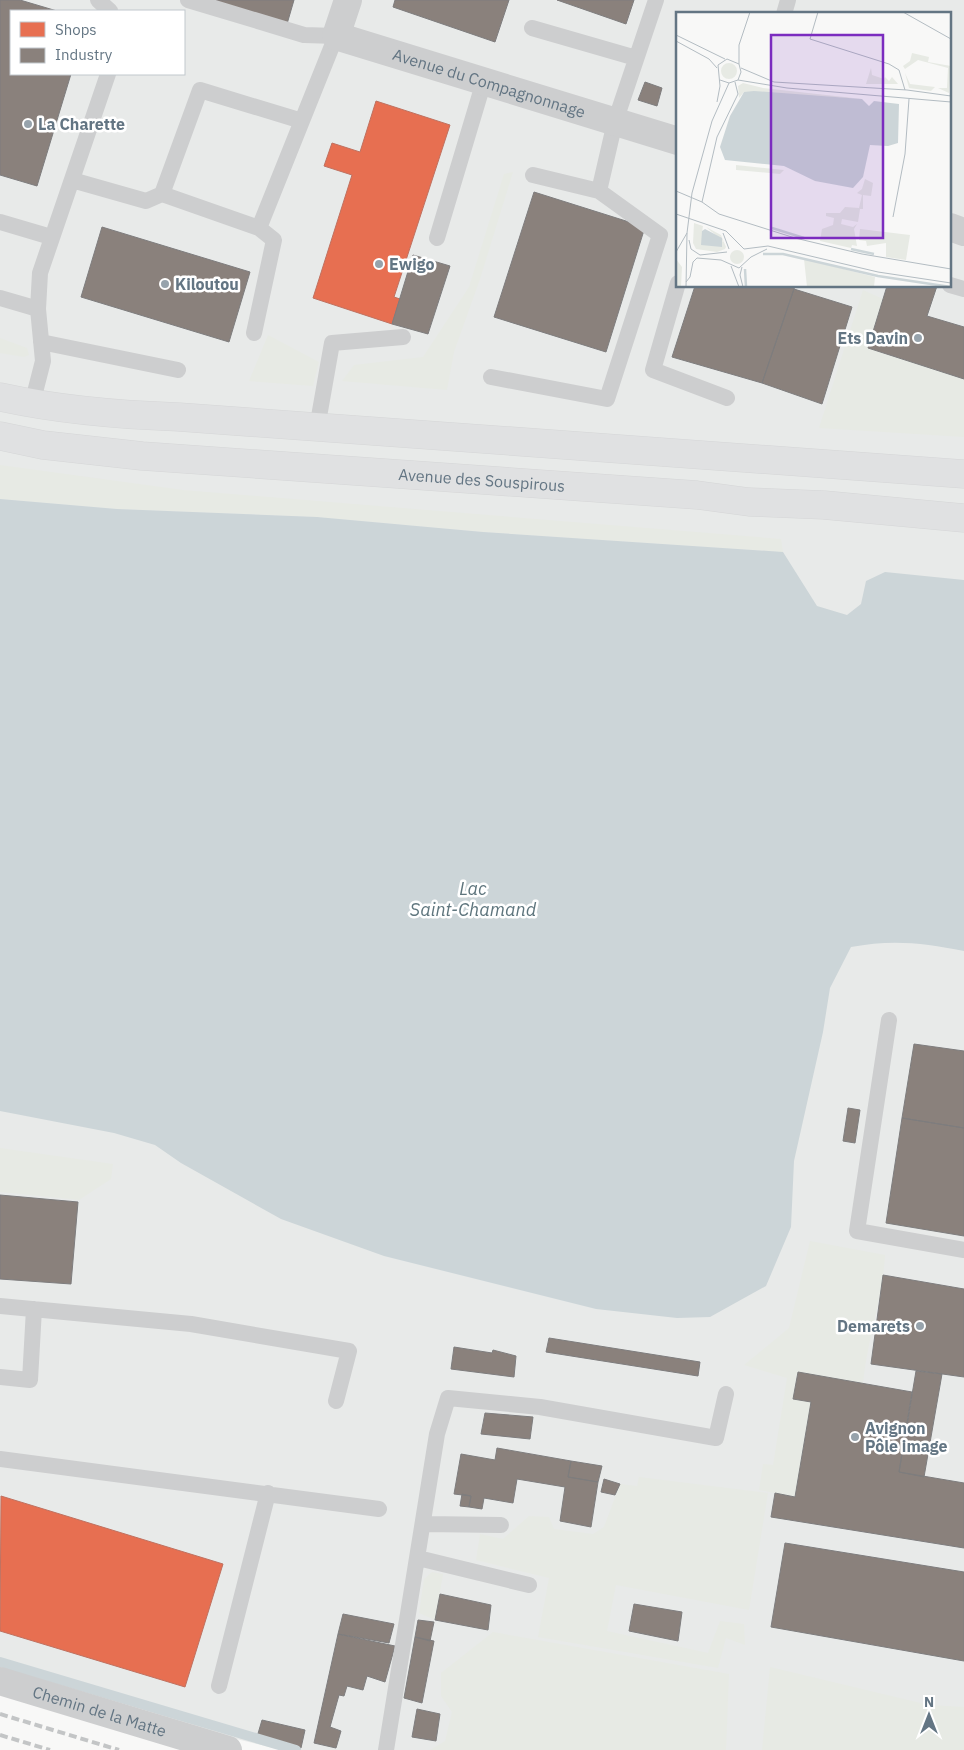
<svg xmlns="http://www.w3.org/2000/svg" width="964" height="1750" viewBox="0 0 964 1750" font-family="'IBM Plex Sans',sans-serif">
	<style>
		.built { fill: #e8eae9; fill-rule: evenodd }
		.green { fill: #e7eae4 }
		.water { fill: #ccd5d8 }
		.shops { fill: #e76f51; stroke: #bf7160 }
		.industry { fill: #8a817c; stroke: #7e7d7e }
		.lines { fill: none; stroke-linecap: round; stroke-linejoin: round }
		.stream { stroke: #ccd5d8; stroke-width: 10 }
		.secondary-casing { stroke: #d5d6d7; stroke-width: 29 }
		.service { stroke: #cdcecf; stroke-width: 16 }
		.minor { stroke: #cdcecf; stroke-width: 28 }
		.secondary { stroke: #e0e1e2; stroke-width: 28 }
		.rail { stroke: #c3c5c6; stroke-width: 4; stroke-dasharray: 8 4; stroke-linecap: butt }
		.poi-dot { fill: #97a3ac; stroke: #fff; stroke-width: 2 }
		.labels { text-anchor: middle; stroke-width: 5; stroke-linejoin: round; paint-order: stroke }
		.street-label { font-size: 16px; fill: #637583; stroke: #fff }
		.poi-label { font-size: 16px; font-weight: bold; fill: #637583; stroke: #fff; text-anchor: start }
		.water-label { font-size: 18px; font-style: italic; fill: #5e757d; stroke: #fff }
		.inset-river { fill: none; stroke: #ccd5d8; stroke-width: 2.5 }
		.inset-road { fill: none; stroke: #b3bcc2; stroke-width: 1 }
		.view { fill: #7b2cbf; fill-opacity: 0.15; stroke: #7b2cbf; stroke-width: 2.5 }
		.inset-edge { fill: none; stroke: #637583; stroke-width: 2.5 }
	</style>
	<rect width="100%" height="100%" fill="#f8f8f7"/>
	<path class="built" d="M0,0H964V1750H281L212,1733L0,1660ZM11,11H184V74H11ZM678,14H950V286H678Z"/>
	<path class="green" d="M513,172L480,279L454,352L447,390L342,381L354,365L423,357L469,287L504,174Z
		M863,290L883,299L868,348L964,379V437L819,428Z
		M268,335L319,362L313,386L249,381Z
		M0,338L27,348L29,355L24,357L0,353Z
		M0,465L183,490L781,539L783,552L483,532L317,517L117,509L0,499Z
		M0,1148L113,1164L111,1179L79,1200L0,1192Z
		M810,1241L885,1255C883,1298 867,1340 863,1383L797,1374L793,1399L811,1402L795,1497L759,1490L763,1464L773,1465L787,1378L744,1365L789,1328Z
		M639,1477L768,1493L749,1610L616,1585L607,1631L708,1653L720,1621L744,1624L745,1645L726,1638L718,1668L538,1637L549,1578L476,1560L480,1534L503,1539L529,1516L549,1517L554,1529L593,1534L604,1527L620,1484L637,1486Z
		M432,1572L443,1574L435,1620L419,1613L424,1579Z
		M493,1632L729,1674L726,1750H430L445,1741L452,1712L441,1696V1673Z
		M770,1667L929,1705L964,1707V1750H762Z"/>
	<path class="water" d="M0,499L117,509L317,517L483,532L783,552L817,606L847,615L861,604L866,581L885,572L964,580V951C924,943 892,939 851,947L830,988L823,1032L794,1161L791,1227L766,1286L710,1317L677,1318L596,1309L384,1256L281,1219L181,1163L155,1145L114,1133L0,1111Z"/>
	<path class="shops" d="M376,101L450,125L394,297L400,299L392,324L313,298L352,175L324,166L332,143L360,152Z
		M1,1496L223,1564L185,1687L0,1631Z"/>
	<path class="industry" d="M0,0H20L57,11H11V74H71L37,186L0,175Z
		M211,0H294L287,24Z
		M395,0H509L495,42L393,7Z
		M557,0H634L626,24Z
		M645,82L662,88L657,106L638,100Z
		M534,192L645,227L606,352L494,317Z
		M102,227L250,272L229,342L81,297Z
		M413,255L450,266L428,334L392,324Z
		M695,286H795L762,383L672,357Z
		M887,286H937L927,316L964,327V379L868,348Z
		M794,289L852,307L822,404L762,383Z
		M914,1044L964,1051V1128L902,1118Z
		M848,1108L860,1110L855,1143L843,1141Z
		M902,1118L964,1128V1236L886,1223Z
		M0,1195L78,1202L71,1284L0,1279Z
		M883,1275L964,1289V1377L871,1364Z
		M549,1338L700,1362L698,1376L546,1352Z
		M454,1347L492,1353L493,1350L516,1356L514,1377L451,1369Z
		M916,1371L942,1374L924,1477L899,1472Z
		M798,1372L912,1392L899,1472L964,1483V1548L771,1517L775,1493L795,1497L811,1402L793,1399Z
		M485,1413L533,1417L530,1439L481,1434Z
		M497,1448L571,1461L568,1477L598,1482L591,1527L560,1521L565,1487L517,1479L513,1503L484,1498L482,1509L469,1507L471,1496L454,1494L461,1454L495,1460Z
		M571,1461L602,1466L598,1482L568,1477Z
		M604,1479L620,1484L615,1495L601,1492Z
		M462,1494L471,1496L469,1507L460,1506Z
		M785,1543L964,1572V1661L771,1627Z
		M440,1594L491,1605L488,1630L435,1620Z
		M634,1604L682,1612L678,1641L629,1631Z
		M343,1614L394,1624L389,1643L338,1634Z
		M418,1620L434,1622L430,1641L415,1637Z
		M338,1634L395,1646L385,1682L367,1676L363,1690L347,1686L344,1696L339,1695L330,1727L341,1731L336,1748L314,1743Z
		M415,1637L434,1641L422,1703L404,1698Z
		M417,1709L440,1714L436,1741L412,1737Z
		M262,1720L305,1730L301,1748L257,1737Z"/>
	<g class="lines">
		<path class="stream" d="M0,1662L296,1750"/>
		<defs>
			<g id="secondary">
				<path d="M0,397C59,410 119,415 179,417L964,474"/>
				<path id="s3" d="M0,436L43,445L142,456L697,495L749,502L824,505L964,518"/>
			</g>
		</defs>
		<use href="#secondary" class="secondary-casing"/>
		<path class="service" d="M98,0L110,11
			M188,0L304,35L336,36L259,228L274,240L254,333
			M784,14L788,0
			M532,28L636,58
			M533,175L599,191
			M72,180L146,201L162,194L200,90L302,121
			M162,194L259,228
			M0,222L51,237
			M437,238L484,81
			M678,283L653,370L727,398
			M950,285L964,289
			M0,298L38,309
			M41,342L178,370
			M491,377L607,399L660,235L599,191L615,122L656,0
			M32,404L43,361L38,309L40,273L108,74
			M317,428L332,343L403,337
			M889,1020L857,1231L964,1250
			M0,1306L191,1324L349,1351L336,1401
			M0,1377L30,1380L34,1309
			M0,1459L379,1509
			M424,1524L501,1525
			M418,1558L529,1585
			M219,1686L268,1493
			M386,1750L437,1434L448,1398L540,1407L716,1438L726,1394"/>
		<g class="minor">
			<path id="s1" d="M348,0L336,36L678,141"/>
			<path d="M950,227L964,232"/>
			<path id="s2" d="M0,1681L228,1750"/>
		</g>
		<use href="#secondary" class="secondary"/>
		<path class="rail" d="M0,1714L119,1750
			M0,1735L50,1750"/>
	</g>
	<g class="poi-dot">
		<circle cx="28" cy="124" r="5"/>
		<circle cx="379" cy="264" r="5"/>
		<circle cx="165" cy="284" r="5"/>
		<circle cx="918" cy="338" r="5"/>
		<circle cx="920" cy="1326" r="5"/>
		<circle cx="855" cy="1437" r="5"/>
	</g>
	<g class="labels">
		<g class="street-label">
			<text dy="6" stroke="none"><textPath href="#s1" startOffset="198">Avenue du Compagnonnage</textPath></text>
			<text dy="6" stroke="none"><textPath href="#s3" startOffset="484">Avenue des Souspirous</textPath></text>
			<text dy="6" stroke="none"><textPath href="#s2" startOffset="104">Chemin de la Matte</textPath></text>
		</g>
		<g class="poi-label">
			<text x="38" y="130">La Charette</text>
			<text x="389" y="270">Ewigo</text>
			<text x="175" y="290">Kiloutou</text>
			<text x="908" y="344" text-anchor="end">Ets Davin</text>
			<text x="910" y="1332" text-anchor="end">Demarets</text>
			<text x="865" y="1434">Avignon<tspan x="865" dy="18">Pôle image</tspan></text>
		</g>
		<g class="water-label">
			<text x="473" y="895">Lac<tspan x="473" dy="21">Saint-Chamand</tspan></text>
		</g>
	</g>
	<g transform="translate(676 12)">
		<rect width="275" height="275" fill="#f8f8f7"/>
		<path d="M236,41L253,45L252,50L275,54L273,81L262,76H271L272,56L242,48L229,57L227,54L234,49ZM45 59a8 8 0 1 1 16 0a8 8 0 1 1-16 0ZM195,56L196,63L208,67L209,65L213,69L216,65L222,72H190ZM229,61L234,72L259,75L255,79L233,76ZM67,71L87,76L186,87L68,80L63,86L62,74ZM60,153L98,157L108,158L104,162L60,158ZM189,167L197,171L195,184L187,183V197H184L182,210L166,207L165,212L177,215L181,212L178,217L181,234L176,233L175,236L144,229L146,217L157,213L158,206L150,204V201H164L169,195L183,196L186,183L181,181L186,177ZM18,211L27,214L26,220L48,230L30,215L45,223L50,235L49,237L41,240L20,237L17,231ZM184,217L234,223L230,248L210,245V231L191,234L190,229L183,228ZM54 245a7 7 0 1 1 14 0a7 7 0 1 1-14 0ZM0,247L6,255L5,275H0ZM128,247L199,265L198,275H131Z" fill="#e7eae4"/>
		<path d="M78,79L186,87L193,94L198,89L223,92L222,131L212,134L194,133L187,165L177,176L139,169L108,154L49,148L44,135L54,104L68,80ZM29,217L46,226V235L25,233L26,219Z" fill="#ccd5d8"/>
		<path class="inset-river" d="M96,216L128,226M175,237L198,242M87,242H107L202,264L275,275M69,257L70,275"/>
		<path class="inset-road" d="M142,0L134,27L213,52L223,58L229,78M227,0L275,27M0,23L49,47M0,29L33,47L41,56M63,52V33L74,0M65,56L98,70L231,78L275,84M62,68L111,76L275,90M41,90L44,74L42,53L51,47L63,52L65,60L62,68L53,71L44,68M0,179L26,190L43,202L119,226L186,242L275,257M26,190L41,125L62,82L59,70M0,202L50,219L68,237L92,234L202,260L275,271M217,205L229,142L233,87M47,221L53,237M13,228L15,237L24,243L51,240M0,240L11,221M55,254L63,275M66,255L64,263L67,275M10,270L14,265L17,250L21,246L45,248L63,256L75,245L91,237M10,275L11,221L16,181L36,109L53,71"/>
		<path class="view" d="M95,23H207V226H95Z"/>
		<rect width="275" height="275" class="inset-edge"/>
	</g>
	<rect x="10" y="10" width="175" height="65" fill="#ffffff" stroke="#c1c8cd"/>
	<rect x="20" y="22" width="25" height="15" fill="#e76f51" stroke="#c1c8cd"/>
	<text x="55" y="35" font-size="15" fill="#637583">Shops</text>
	<rect x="20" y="48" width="25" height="15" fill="#8a817c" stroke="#c1c8cd"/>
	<text x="55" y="60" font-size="15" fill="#637583">Industry</text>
	<g transform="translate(929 1715)" stroke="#ffffff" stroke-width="4" paint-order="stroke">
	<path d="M0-4L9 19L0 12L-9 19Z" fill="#637583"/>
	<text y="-8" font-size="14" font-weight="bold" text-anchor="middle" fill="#637583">N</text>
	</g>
</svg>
